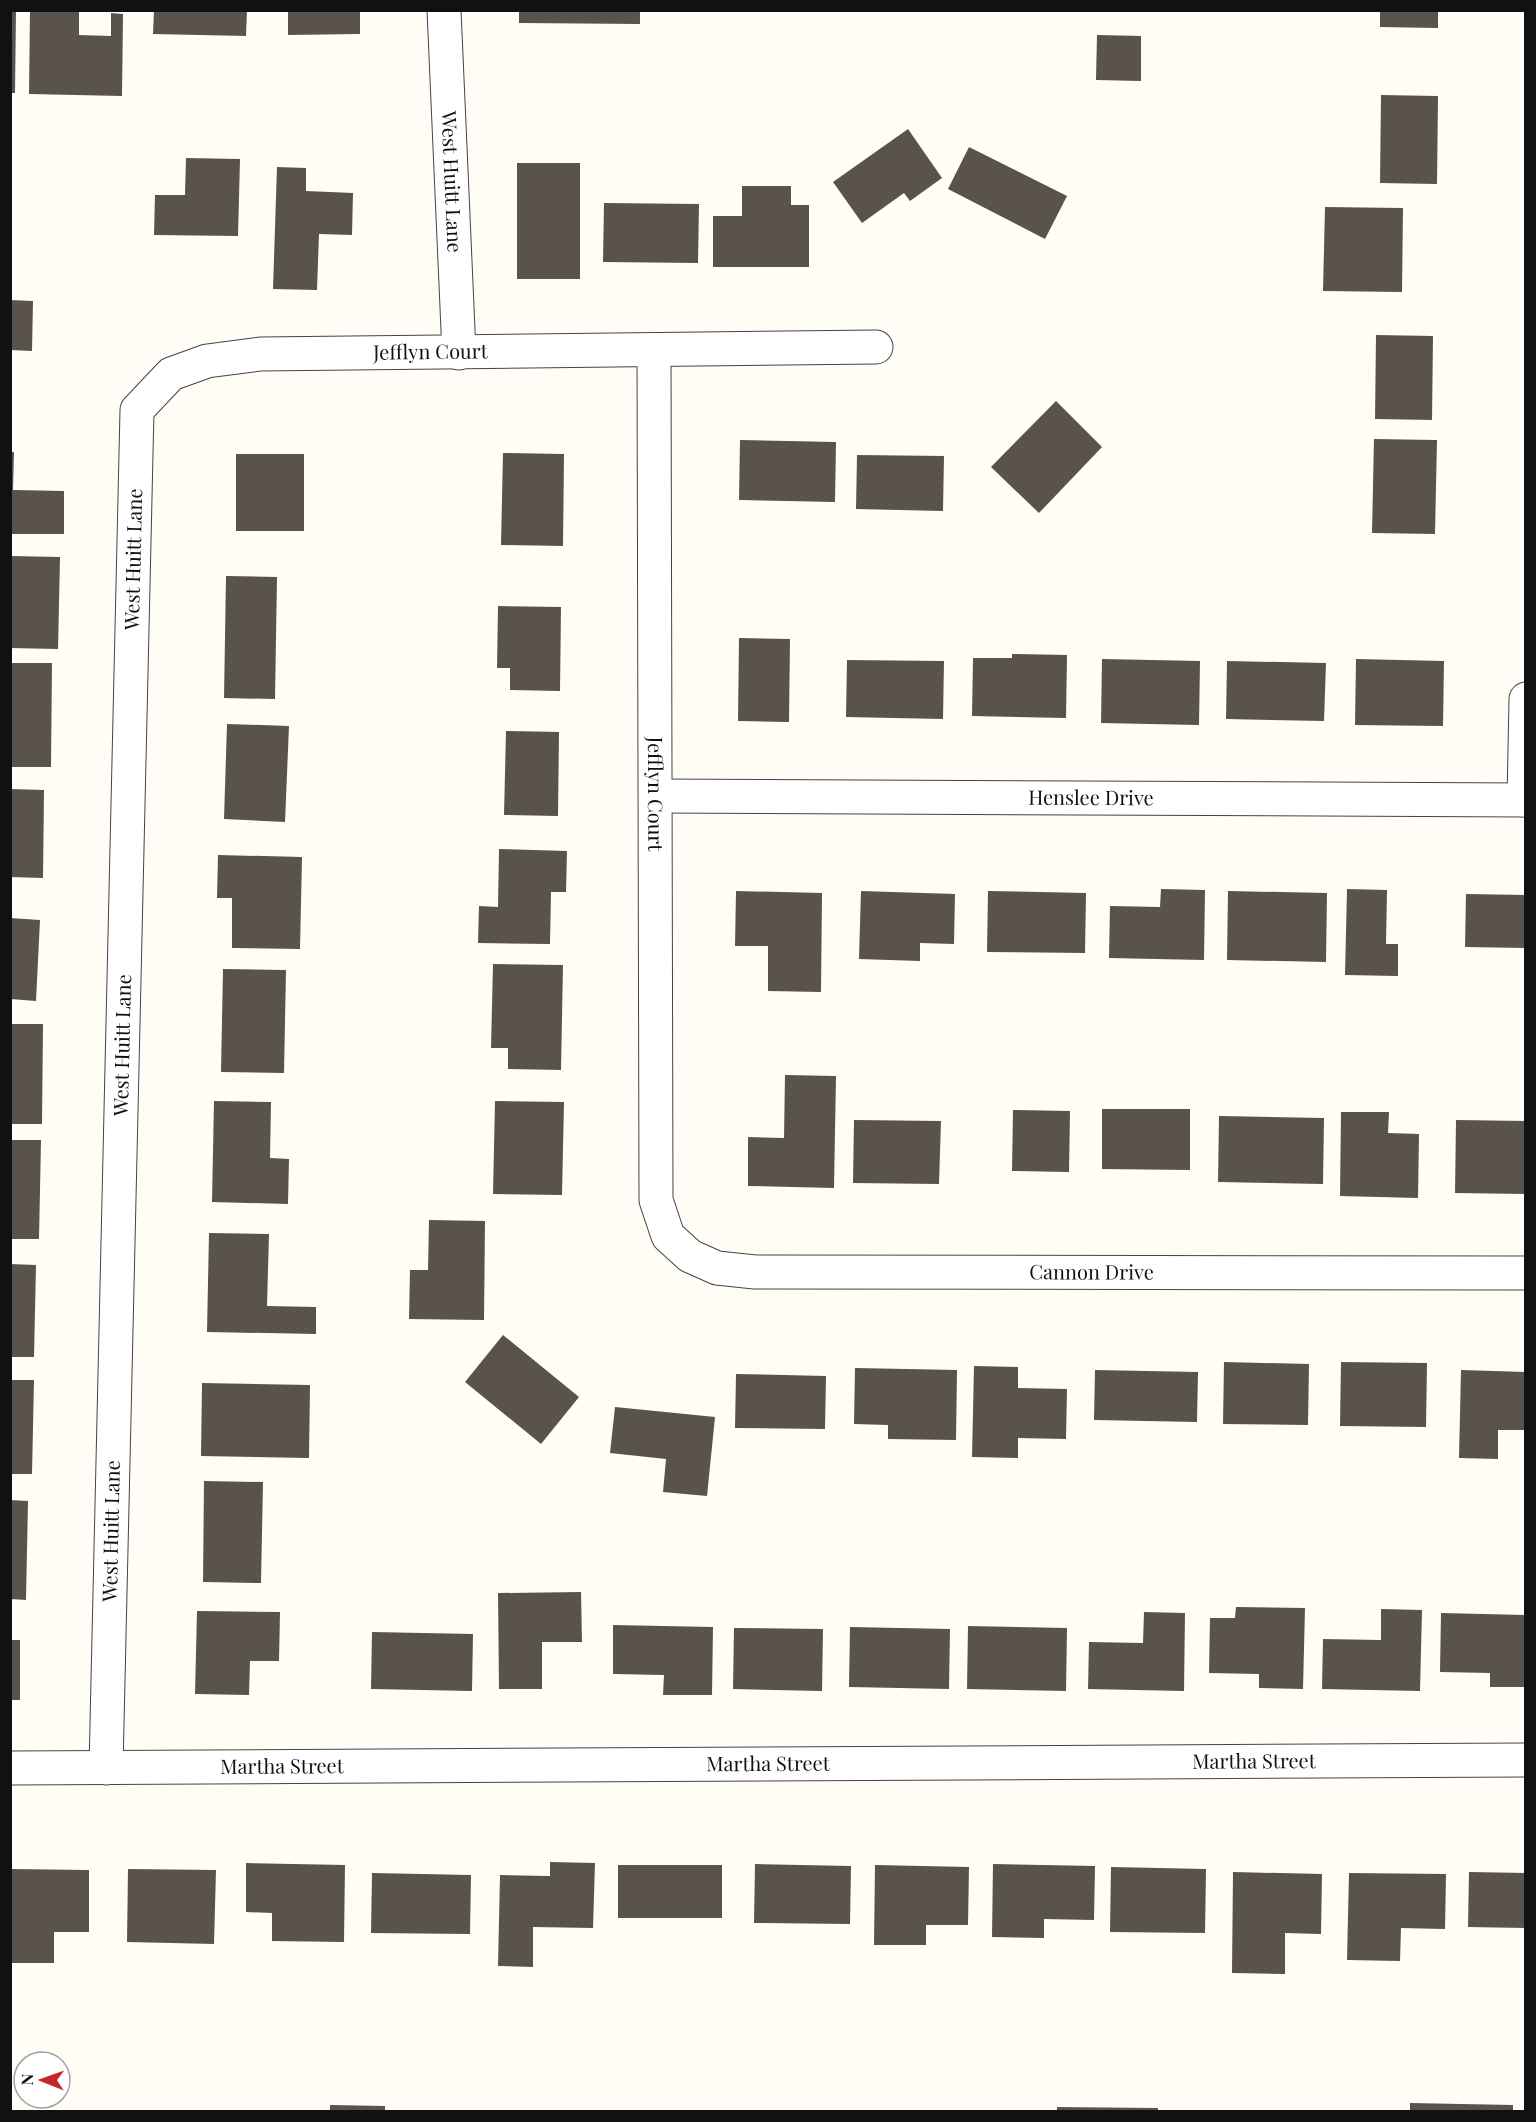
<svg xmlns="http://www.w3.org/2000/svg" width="1536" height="2122" viewBox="0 0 1536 2122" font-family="'Playfair Display',serif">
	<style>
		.building { fill: #5a524d }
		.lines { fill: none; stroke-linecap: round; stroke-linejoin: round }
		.minor-casing { stroke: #444; stroke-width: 35 }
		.minor { stroke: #fff; stroke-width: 33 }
		.labels { text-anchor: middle; stroke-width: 6; stroke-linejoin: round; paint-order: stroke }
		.street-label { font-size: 20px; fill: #111; stroke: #fff }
	</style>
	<rect width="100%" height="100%" fill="#fffdf5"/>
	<path class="building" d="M30,10H79V35L111,36V13L123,14L122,96L29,94Z
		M154,10H247L246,36L153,34Z
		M288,10H360V34L288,35Z
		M519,10H640V24L519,23Z
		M1380,10H1438V28L1380,27Z
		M10,11H16L15,93H10Z
		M1097,35L1141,36V81L1096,80Z
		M1381,95L1438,96L1437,184L1380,183Z
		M908,129L942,178L910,201L904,193L862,223L833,182Z
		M969,147L1067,196L1045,239L948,189Z
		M186,158L240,159L238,236L154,235L155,195H185Z
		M517,163H580V279H517Z
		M277,167L306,168V191L353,193L352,235L319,234L317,290L273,289Z
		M742,186H791V205H809V267H713V216H742Z
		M604,203L699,204L698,263L603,262Z
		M1325,207L1403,208L1402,292L1323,291Z
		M10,300L33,301L32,351L10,350Z
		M1376,335L1433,336L1432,420L1375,419Z
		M1056,401L1102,447L1039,513L991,467Z
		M1374,439L1437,440L1435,534L1372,533Z
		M740,440L836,442L835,502L739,500Z
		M10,452H14L13,490L64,491V534H10Z
		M503,453L564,454L563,546L501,545Z
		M236,454H304V531H236Z
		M857,455L944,456L943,511L856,509Z
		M10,556L60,557L58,649L10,648Z
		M226,576L277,577L275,699L224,698Z
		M498,606L561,607L560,691L510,690V668H497Z
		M739,638L790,639L789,722L738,721Z
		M1012,654L1067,655L1066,718L972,716L973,658H1012Z
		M1102,659L1200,661L1199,725L1101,723Z
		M1356,659L1444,661L1443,726L1355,725Z
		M847,660L944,661L943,719L846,717Z
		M1227,661L1326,663L1324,721L1226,719Z
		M10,663H52L51,767H10Z
		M227,724L289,726L285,822L224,819Z
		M506,731L559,732L558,816L504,815Z
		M10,789L44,790L43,878L10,877Z
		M499,849L567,851L566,892H551L550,944L478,943L479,906L498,907Z
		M218,855L302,857L300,949L232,948V898H217Z
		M1161,889L1205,890L1204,960L1109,958L1110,906L1160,907Z
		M1347,889L1387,890L1386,944H1398V976L1345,975Z
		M736,891L822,893L821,992L768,991V946H735Z
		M861,891L955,894L954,944L920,943V961L859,959Z
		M988,891L1086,893L1085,953L987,952Z
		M1228,891L1327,893L1326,962L1227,960Z
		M1466,894L1526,895V948L1465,947Z
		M10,918L40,920L36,1001L10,999Z
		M493,964L563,965L561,1070L508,1069V1048H491Z
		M223,969L286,970L284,1073L221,1072Z
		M10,1024H43L42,1124H10Z
		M785,1075L836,1076L834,1188L748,1186V1137L784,1138Z
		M214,1101L271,1102L270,1158L289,1159L288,1204L212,1202Z
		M495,1101L564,1102L562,1195L493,1194Z
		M1102,1109H1190V1170L1102,1169Z
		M1013,1110L1070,1111L1069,1172L1012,1171Z
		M1341,1112H1389L1388,1133L1419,1134L1418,1198L1340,1196Z
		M1219,1116L1324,1118L1323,1184L1218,1182Z
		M854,1120L941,1121L939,1184L853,1183Z
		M1456,1120L1526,1121V1194L1455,1193Z
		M10,1140H41L39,1239H10Z
		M429,1220L485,1221L484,1320L409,1319L410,1270H428Z
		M209,1233L269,1234L267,1306L316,1307V1334L207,1332Z
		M10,1264L36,1265L34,1357H10Z
		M503,1335L579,1397L541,1444L465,1382Z
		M1224,1362L1309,1364L1308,1425L1223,1424Z
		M1341,1362L1427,1363L1426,1427L1340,1426Z
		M974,1366L1018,1367V1388L1067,1389L1066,1439L1018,1438V1458L972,1457Z
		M855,1368L957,1370L956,1440L888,1439V1425L854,1424Z
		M1095,1370L1198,1372L1197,1422L1094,1420Z
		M1461,1370L1526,1372V1430H1498V1459L1459,1458Z
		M736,1374L826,1376L825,1429L735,1428Z
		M10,1380H34L32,1474H10Z
		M202,1383L310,1385L309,1458L201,1456Z
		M615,1407L715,1417L707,1496L663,1492L666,1459L610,1453Z
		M204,1481L263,1482L261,1583L203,1582Z
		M10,1500L28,1501L26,1600L10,1599Z
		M581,1592L582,1642H542V1689H499L498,1593Z
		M1236,1607L1305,1608L1303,1689L1259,1688V1674L1209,1673L1210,1618H1235Z
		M1381,1609L1422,1610L1420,1691L1322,1689L1323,1639L1381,1640Z
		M197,1611L280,1612L279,1661H250L249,1695L195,1694Z
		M1144,1612L1185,1613L1184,1691L1088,1689L1089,1642L1143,1643Z
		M1441,1613L1526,1615V1687H1490V1673L1440,1672Z
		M613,1625L713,1627L712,1695H663L664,1675L613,1674Z
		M968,1626L1067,1628L1066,1691L967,1689Z
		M850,1627L950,1629L949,1689L849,1687Z
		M734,1628L823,1629L822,1691L733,1689Z
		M372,1632L473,1634L472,1691L371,1689Z
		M10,1640H20V1700H10Z
		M550,1862L595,1863L593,1928L533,1927V1967L498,1966L500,1875L550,1876Z
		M246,1863L345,1865L344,1942L272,1941V1913L246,1912Z
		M755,1864L851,1866L850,1924L754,1923Z
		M993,1864L1095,1866L1094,1920L1044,1919V1938L992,1937Z
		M618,1865H722V1918H618Z
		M875,1865L969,1867L968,1925H926V1945H874Z
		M1111,1867L1206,1869L1205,1933L1110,1932Z
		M10,1869L89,1870V1932H54V1963H10Z
		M128,1869L216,1870L214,1944L127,1942Z
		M1233,1872L1322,1874L1321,1934L1285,1933V1974L1232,1973Z
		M1469,1872L1526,1873V1928L1468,1927Z
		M372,1873L471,1875L470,1934L371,1933Z
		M1349,1873L1446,1874L1445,1929L1401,1928L1400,1961L1347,1960Z
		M1410,2103L1513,2105V2112H1410Z
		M330,2105L385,2106V2112H330Z
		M1057,2107L1158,2108V2112H1057Z"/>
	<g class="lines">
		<defs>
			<g id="minor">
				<path id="s1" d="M444,10L459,353"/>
				<path id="s2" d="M654,350L656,1200L668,1236L690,1256L717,1268L755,1272L1526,1273"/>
				<path id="s3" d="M656,796L1526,800"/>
				<path d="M1524,800L1526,699"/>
				<path id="s4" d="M10,1768L1526,1760"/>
				<path id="s5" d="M106,1768L137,410L171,374L207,361L260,354L876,347"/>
			</g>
		</defs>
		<use href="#minor" class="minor-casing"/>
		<use href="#minor" class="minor"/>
	</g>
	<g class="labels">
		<g class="street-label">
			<text dy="7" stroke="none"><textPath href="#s1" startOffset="172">West Huitt Lane</textPath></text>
			<text dy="7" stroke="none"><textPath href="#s5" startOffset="1670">Jefflyn Court</textPath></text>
			<text dy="7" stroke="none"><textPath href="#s5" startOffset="1209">West Huitt Lane</textPath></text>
			<text dy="7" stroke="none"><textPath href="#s2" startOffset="444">Jefflyn Court</textPath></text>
			<text dy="7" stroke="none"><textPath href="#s3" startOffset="435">Henslee Drive</textPath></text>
			<text dy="7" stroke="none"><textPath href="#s5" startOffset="723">West Huitt Lane</textPath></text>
			<text dy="7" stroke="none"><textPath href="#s2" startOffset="1322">Cannon Drive</textPath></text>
			<text dy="7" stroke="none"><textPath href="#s5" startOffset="237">West Huitt Lane</textPath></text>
			<text dy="7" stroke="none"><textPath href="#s4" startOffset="1244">Martha Street</textPath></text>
			<text dy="7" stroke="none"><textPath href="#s4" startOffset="758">Martha Street</textPath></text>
			<text dy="7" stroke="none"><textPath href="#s4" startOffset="272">Martha Street</textPath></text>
		</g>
	</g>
	<rect width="1536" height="2122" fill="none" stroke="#111111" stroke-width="24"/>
	<g transform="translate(42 2080) rotate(271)"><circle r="28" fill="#ffffff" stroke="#a0a0a0" stroke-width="1.5"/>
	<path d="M0-4.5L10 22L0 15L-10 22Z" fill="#c4262e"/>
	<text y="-9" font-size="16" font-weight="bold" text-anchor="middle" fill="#111111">N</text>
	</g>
</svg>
